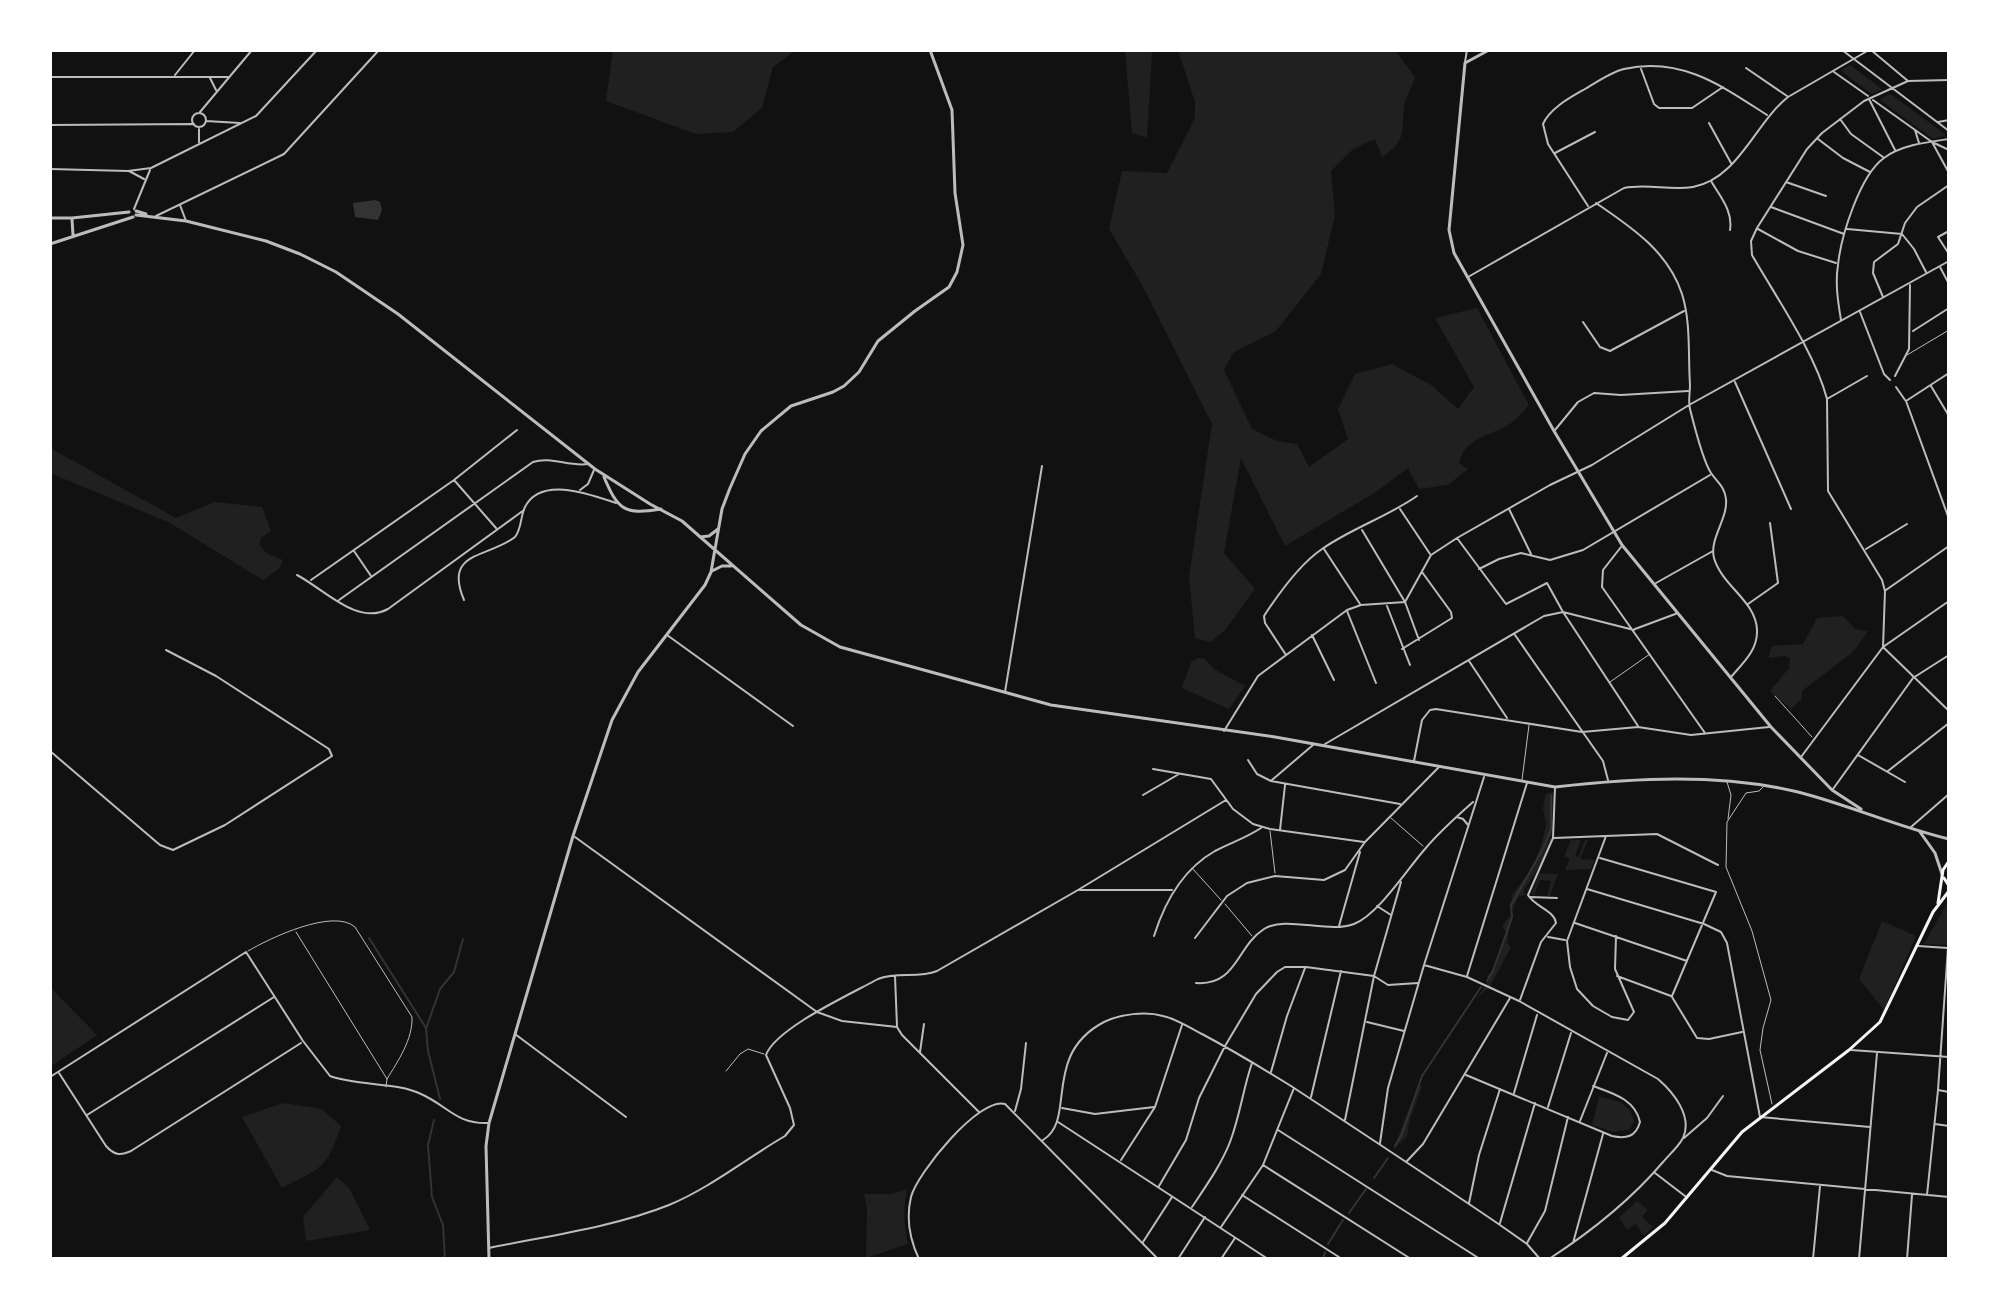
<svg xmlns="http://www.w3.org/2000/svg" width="1999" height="1309" viewBox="0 0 1999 1309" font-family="'Sofia Sans Condensed',sans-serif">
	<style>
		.green { fill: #202020 }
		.water { fill: #333 }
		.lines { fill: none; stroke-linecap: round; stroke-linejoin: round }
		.stream { stroke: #333; stroke-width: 2 }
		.service { stroke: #bcbcbc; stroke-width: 1 }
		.minor { stroke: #bcbcbc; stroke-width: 2 }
		.tertiary { stroke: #bcbcbc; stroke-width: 3 }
		.secondary { stroke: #f5f5f5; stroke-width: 3 }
	</style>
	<rect width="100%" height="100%" fill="#111"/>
	<path class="green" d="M613,50H796L773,67L762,108L733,132L696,134L606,101Z
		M1125,50H1169L1152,52L1147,138L1132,133Z
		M1178,50H1395L1415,77C1412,87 1405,98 1404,108C1401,134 1407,140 1382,157L1375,139L1353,149L1331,171L1335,215L1321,274L1276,331L1234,352L1224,370L1252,429L1277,441L1297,444L1309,467L1348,439L1338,409L1355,374L1392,364L1431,385L1458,409L1474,387L1435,318L1477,308L1529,405C1524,410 1520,416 1515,420C1497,436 1466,434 1459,463L1468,469L1448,485L1419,489L1408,468L1376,492L1285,546L1241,458L1224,553L1255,589L1225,630L1211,642L1195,638L1189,577L1212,424L1141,283L1109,229L1122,171L1167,173L1195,118V102Z
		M1850,65L1882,89L1872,94L1842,72L1841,70Z
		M1888,94L1892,95L1946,135L1933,139L1880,100Z
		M50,448L176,518L215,502L262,507L271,531L261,538L259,544L266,553L283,560L280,568L263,580L170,523L50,473Z
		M1843,616L1855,629L1868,631L1853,652L1802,691V698L1791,709L1770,691L1789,668L1790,658L1784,656L1768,658L1772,646L1803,644L1817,618Z
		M1198,658L1205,659L1214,669L1245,686L1229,709L1182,688L1191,662Z
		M1553,792C1561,827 1544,863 1523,891L1526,895L1519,896L1512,910L1507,943L1511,947L1490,987L1477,998L1489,980L1487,976L1495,969L1506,932L1502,926L1511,915L1512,895L1531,870L1541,846L1546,825L1543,808L1546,794Z
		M1571,840H1581L1575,856L1578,857L1585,840H1588L1580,859L1595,860L1591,869L1565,870L1570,858L1564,857Z
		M1539,873L1558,874L1550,896H1547L1551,881L1540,880L1534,896L1532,894Z
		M1949,900V945L1924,944Z
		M1882,921L1916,936L1884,1010L1859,979Z
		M50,987L97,1035L50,1067Z
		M1418,1086L1422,1087L1409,1122L1407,1136L1393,1150Z
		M1599,1097C1615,1100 1631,1102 1634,1122L1629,1130L1613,1132L1592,1125Z
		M283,1103L322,1109L341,1126C326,1170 322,1167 282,1188L242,1117Z
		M337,1177L349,1188L370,1230L306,1241L303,1217Z
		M907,1189C903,1209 904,1225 908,1244L866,1258L867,1208L864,1194H891Z
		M1637,1201L1648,1210L1642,1217L1653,1227L1644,1236L1636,1224L1627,1230L1619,1218Z"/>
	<path class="water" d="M375,200L380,202L382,210L378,220L355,217L353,203Z"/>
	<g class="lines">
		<path class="stream" d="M369,938L426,1028
			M1487,981L1493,971L1512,917L1511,905L1544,847L1551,829V796
			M440,1099L428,1051L426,1029L440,989L454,972L463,939
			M434,1120L428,1145L432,1197L443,1225L445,1259
			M1395,1146L1402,1134L1422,1076L1481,987
			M1374,1178L1388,1158
			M1349,1213L1366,1189
			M1328,1244L1343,1220
			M1323,1259L1325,1252"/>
		<path class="service" d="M1907,355L1949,330
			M1610,682L1650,654
			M1775,696L1812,737
			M1522,780L1529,725
			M1727,782L1731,795L1728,819
			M1763,787L1759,791L1746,793L1727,822L1726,867L1752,931L1771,1000L1763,1028L1760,1050L1772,1104
			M1391,818L1423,846
			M1270,831L1275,873
			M1192,868L1221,900
			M1225,904L1252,936
			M296,932L387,1079L386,1087
			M248,951C270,938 333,908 355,927L412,1017C413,1039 398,1061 387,1079
			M726,1071L740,1054L748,1049L764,1054"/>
		<path class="minor" d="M1842,50L1949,131
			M1871,50L1908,81L1949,80
			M1465,62L1467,50
			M1746,68L1787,96
			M1641,69L1654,104L1659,108H1692L1723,87
			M1834,72L1868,96
			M175,75L195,50
			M50,77H228
			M210,78L216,90
			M1869,99L1895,150
			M1873,100L1932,142L1949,150
			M200,112L252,50
			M192 120a7 7 0 1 1 14 0a7 7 0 1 1-14 0Z
			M1840,119L1851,134L1883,157
			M206,121L240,123
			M1938,122L1949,120
			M1709,123L1731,163
			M50,125L194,124
			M199,129V142
			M1915,130L1919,143
			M1818,139L1843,158L1870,172
			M1932,142L1949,173
			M1555,153L1595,132
			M50,169L128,171L151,168L256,116L317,50
			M129,171L144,179
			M1711,181C1721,198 1733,211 1730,230
			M1786,182L1826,196
			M1596,203C1631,227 1668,251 1682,294C1691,322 1688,356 1690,385C1690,393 1688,402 1690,409C1694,425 1703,461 1711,473C1717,482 1725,487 1726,499C1728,519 1709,539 1714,558C1722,586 1756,601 1757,630C1758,650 1743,663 1731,677
			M180,205L186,221
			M1588,206L1548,144L1543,124C1550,108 1571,97 1585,89C1597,82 1611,72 1624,69C1681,56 1722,86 1767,115
			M1771,207L1844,234
			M134,209L150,170
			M156,216L284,154L379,50
			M1758,229L1798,251L1836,263
			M1847,229L1902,234L1914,249L1926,272
			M1949,231L1938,237L1949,254
			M1940,267L1949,284
			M1468,277L1624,188C1647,183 1670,191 1693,187C1738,179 1755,123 1788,97L1869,50
			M1883,297L1873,273L1874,262L1898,244L1905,223L1917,207L1949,185
			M1860,312L1884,374L1890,380
			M1841,320C1838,302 1835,283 1838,265C1841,236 1860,175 1884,158C1901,145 1928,142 1949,139
			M1583,322L1600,347L1610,351L1684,311
			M1913,331L1949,308
			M1949,373L1906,401L1949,519
			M1895,376L1909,349L1910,285
			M1735,382L1791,509
			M1931,386L1949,416
			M1896,387L1905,400
			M1827,399L1867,376
			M1555,430L1578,402L1594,393L1621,395L1688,391
			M454,480L496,528
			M580,490L588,484L594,470
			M1400,509L1430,554
			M1509,509L1531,554
			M1362,530L1405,602L1419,640
			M1457,538L1506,604L1547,583L1563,612L1638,726
			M1621,547L1603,570L1602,587L1705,733
			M1324,549L1360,604
			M1866,549L1907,524
			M354,551L371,576
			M1479,569L1499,559L1521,553L1550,560L1583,550L1710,475
			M297,575C324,589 357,626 388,609L524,510
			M311,580L454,480L517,430
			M1656,583L1713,551
			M1886,590L1949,546
			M339,600L533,462C551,456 569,467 588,464
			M464,600C443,551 488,558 515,537C522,528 520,517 525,507C541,475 592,495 616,503
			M1748,604L1778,583L1770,523
			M1387,606L1410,665
			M1347,611L1376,683
			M1635,629L1678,613
			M667,635L793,726
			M1312,635L1334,680
			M1515,635L1603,761L1608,780
			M1883,647L1885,591L1882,580L1828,491L1827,399C1815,353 1776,297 1752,255L1751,241L1757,228L1807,149L1822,133L1864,101L1908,81
			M1883,647L1949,711
			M1402,649L1452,618L1451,612L1422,572
			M1286,655L1265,623L1264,616C1279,593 1300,564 1322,549C1352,528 1387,517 1417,496
			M1469,661L1507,718
			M1005,692L1042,466
			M1224,731L1258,676L1347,610L1361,605L1405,602L1431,555L1457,538L1550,485L1592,465L1689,405L1949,261
			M1325,744L1544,616L1563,612L1634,630
			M50,751L160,845L173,850L225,825L332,756L329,749L216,676L166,650
			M1858,755L1905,782
			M1801,757L1883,647L1949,601
			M1248,760L1257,774L1271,781L1400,804
			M1414,761L1422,720L1430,710L1436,709L1582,732L1638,727L1691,735L1769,727
			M1153,769L1211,779L1233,809L1253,824L1270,829L1364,842
			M1888,771L1949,723
			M1272,780L1313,745
			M1833,789L1913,678L1949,655
			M1143,795L1179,774
			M1457,817L1463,819L1468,825
			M1911,827L1949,794
			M1280,830L1285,785
			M1606,836L1567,941L1570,967L1577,989L1593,1006L1612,1017L1628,1020L1634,1012L1615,969L1616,936
			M575,837L817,1012L842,1021L897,1027L902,1035L979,1112
			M1554,838L1657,834L1718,865
			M1600,858L1716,892L1672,996
			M1587,889L1704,924L1721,932L1727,943L1760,1117L1870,1127
			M1079,890H1172
			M1530,897L1557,898
			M1377,906L1391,915
			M1575,923L1687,961
			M1339,926L1360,852
			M1154,936C1165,901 1183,869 1215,851C1230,843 1246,838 1261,828
			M1548,937L1565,940
			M1195,938L1227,896L1247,883L1275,876L1324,880L1345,870L1365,842L1439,767
			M1918,946L1948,948
			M1424,965L1467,977L1519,1001L1658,1079C1673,1092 1693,1116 1683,1138C1679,1146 1669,1155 1663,1162C1630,1201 1592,1231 1549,1259
			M895,976L897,1026
			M1467,976L1527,783
			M1617,976L1671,996
			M1196,983C1237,986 1236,947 1264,929C1285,915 1329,934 1354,924C1378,915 1408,868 1425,849C1439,832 1456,817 1473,802
			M1672,997L1697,1038L1709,1039L1742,1032
			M1520,1000L1541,942L1556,923C1554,910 1535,907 1528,895L1553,838L1555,788
			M1367,1022L1404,1031
			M515,1034L626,1117
			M1851,1050L1949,1057
			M920,1052L924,1024
			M1271,1072L1287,1016L1305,968
			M59,1073L106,1146C114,1155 120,1156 131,1151L301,1043
			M1466,1075L1612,1136C1626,1139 1636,1137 1640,1122C1635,1099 1612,1093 1593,1086
			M50,1077L246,952L303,1041L330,1076C357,1086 397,1082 421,1094C448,1106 456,1124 488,1123
			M1938,1090L1949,1092
			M1514,1093L1537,1015
			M1311,1097L1341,971
			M1548,1107L1571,1033
			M1062,1108L1095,1114L1154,1107
			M1015,1111L1021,1089L1026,1043
			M87,1115L274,997
			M1345,1120L1374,976L1401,882
			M1580,1121L1607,1053
			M1058,1122L1268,1259
			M1935,1124L1949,1126
			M1278,1130L1480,1259
			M1684,1138L1707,1118L1723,1096
			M1043,1140C1077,1120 1041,1055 1104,1022C1120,1014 1146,1011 1163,1016C1177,1019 1190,1028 1202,1034C1232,1050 1262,1068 1291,1086C1361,1132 1431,1178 1500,1225L1527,1244L1540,1259
			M1380,1143L1388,1088L1424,965L1484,777
			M1121,1160L1155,1107L1182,1025
			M1407,1161L1423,1144L1510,998
			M1263,1165L1411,1259
			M1712,1170L1727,1176L1949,1197
			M50,1173V1174
			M1655,1173L1685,1196
			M1159,1186L1186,1140L1199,1098L1225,1046L1256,994L1277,972L1285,967H1306L1374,976L1388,985L1418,983
			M1242,1195L1342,1259
			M1927,1195L1938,1090L1948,948
			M1469,1203L1479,1155L1500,1089
			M1192,1207C1206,1186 1221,1165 1230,1142C1240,1116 1243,1089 1252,1063
			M1500,1223L1535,1103
			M1221,1227L1263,1165L1294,1088
			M1143,1242L1172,1197
			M1527,1243L1545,1211L1568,1117
			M1573,1243L1603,1134
			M489,1248C547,1236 614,1227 669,1205C710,1188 747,1158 785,1136L794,1125L790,1108L766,1055C776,1028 851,994 878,979C897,971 918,979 937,971L1078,890L1226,800
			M919,1259C910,1240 906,1218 911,1197C917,1173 980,1096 1005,1104L1158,1259
			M1178,1259L1205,1217
			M1221,1259L1235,1238
			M1813,1259L1820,1186
			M1859,1259L1877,1053
			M1907,1259L1912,1195"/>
		<path class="tertiary" d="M1489,50L1465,63L1449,230L1454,253L1554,431L1622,545L1771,727L1832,790L1861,809
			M136,211L146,214
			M136,215L186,221L266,241L300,254L336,272L398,314L595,469L650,504L682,521L801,625L840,647L1051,705L1275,737L1555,787C1635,778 1719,773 1798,792C1849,805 1898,827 1949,839
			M50,218H72L129,212
			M72,219L73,235
			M50,244L133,217
			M604,477C618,510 624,515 661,509
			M700,537L709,536L718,529
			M712,571L722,566H731
			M1920,832L1935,853L1942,874
			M489,1259L486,1146L489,1123L573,836L612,720L638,672L705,585L711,572L722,509L730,488L745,454L761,431L791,406L833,392L844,386L859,372L878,341L915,311L949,287L957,272L963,245L955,193L952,110L930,50"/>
		<path class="secondary" d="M1944,878L1949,886
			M1938,903L1943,870L1949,861
			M1621,1259L1665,1223L1742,1132L1849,1050L1880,1022L1933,912L1949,891"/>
	</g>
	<rect width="1999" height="1309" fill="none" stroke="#ffffff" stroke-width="104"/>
</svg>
